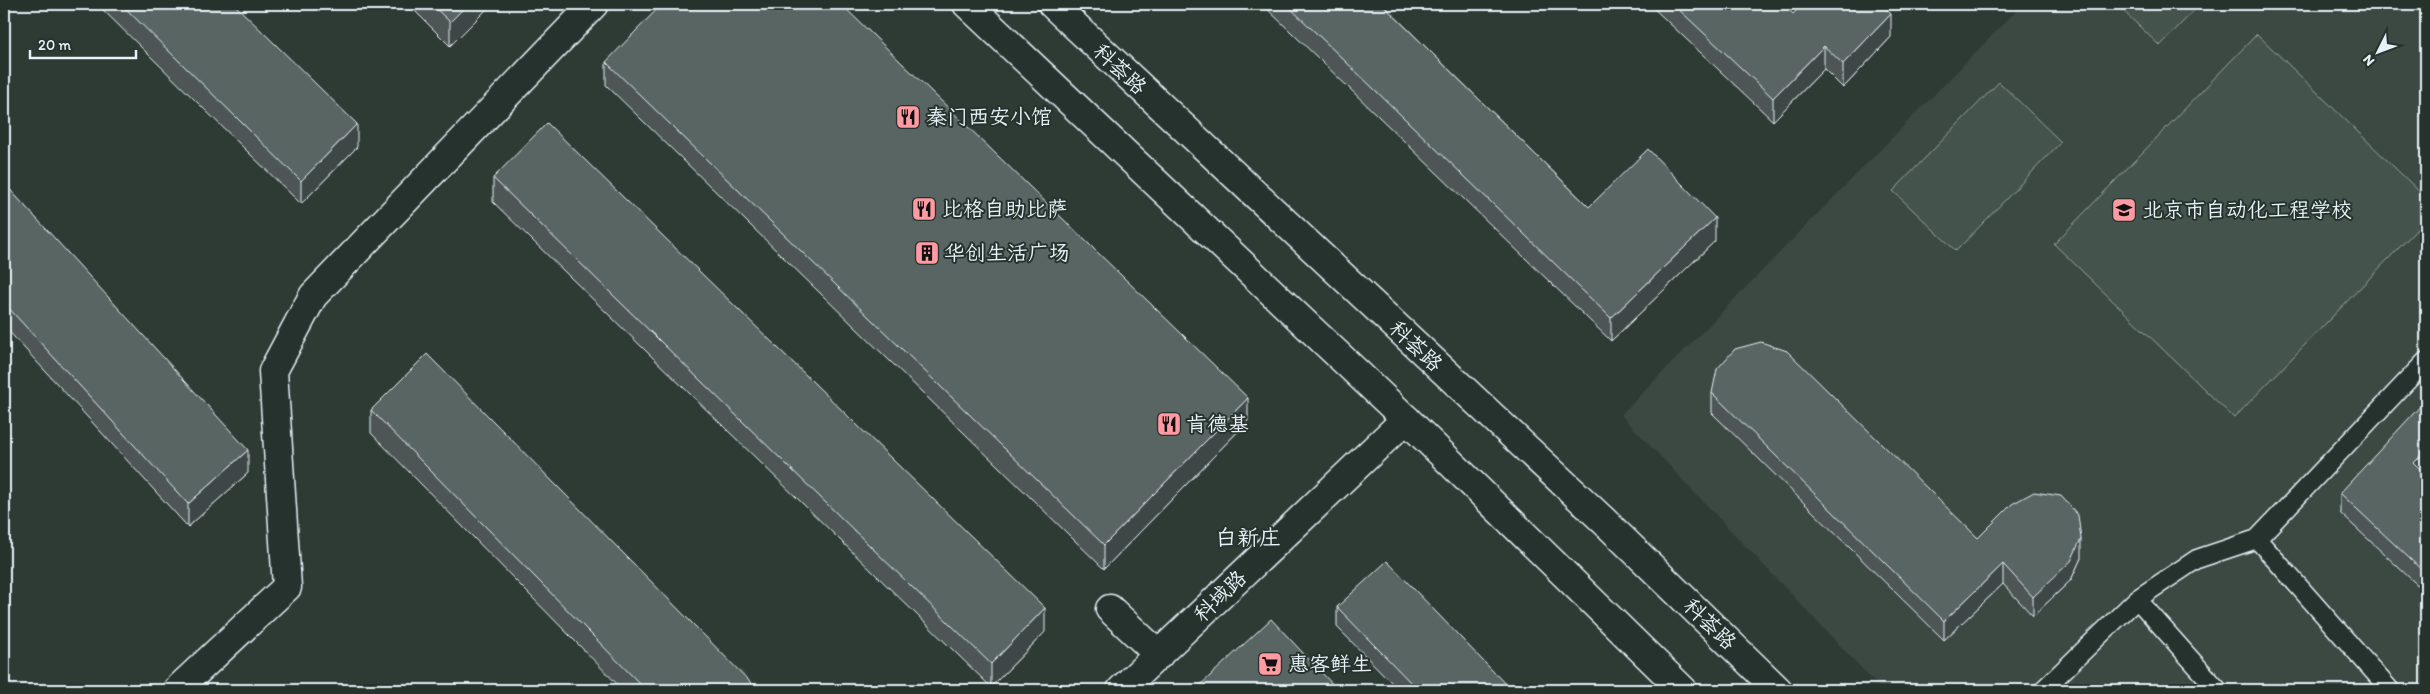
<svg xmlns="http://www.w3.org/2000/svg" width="2430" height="694" viewBox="0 0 2430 694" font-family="Itim,'LXGW WenKai TC',sans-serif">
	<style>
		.built { fill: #3b4843 }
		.green { fill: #45524e; stroke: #96a2a3 }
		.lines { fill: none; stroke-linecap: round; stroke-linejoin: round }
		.service-casing { stroke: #e8f1f8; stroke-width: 21 }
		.minor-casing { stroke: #e8f1f8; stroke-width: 31 }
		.primary-casing { stroke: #e8f1f8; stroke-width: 31 }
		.service { stroke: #26332d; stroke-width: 18 }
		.minor { stroke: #26332d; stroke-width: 28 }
		.primary { stroke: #26332d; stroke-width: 28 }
		.wall { fill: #4d5755; stroke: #e8f1f8 }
		.shaded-wall { fill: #3e4745; stroke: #e8f1f8 }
		.building { fill: #596563; stroke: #e8f1f8 }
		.labels { text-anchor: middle; stroke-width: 4; stroke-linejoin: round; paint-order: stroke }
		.street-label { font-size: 21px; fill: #e8f1f8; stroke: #26332d }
		.poi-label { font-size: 21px; fill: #e8f1f8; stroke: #26332d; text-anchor: start }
		.neighbourhood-label { font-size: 22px; fill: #e8f1f8; stroke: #26332d }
	</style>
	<rect width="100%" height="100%" fill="#2e3b35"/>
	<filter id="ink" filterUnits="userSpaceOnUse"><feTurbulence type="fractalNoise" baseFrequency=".02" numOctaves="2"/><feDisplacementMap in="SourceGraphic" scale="10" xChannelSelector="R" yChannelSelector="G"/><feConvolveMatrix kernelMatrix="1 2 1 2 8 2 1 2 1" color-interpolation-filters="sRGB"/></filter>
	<g filter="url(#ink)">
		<path class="built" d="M2023,4H2426V690H1882L1621,415Z"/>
		<path class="green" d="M2116,4H2200L2160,46Z
			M2257,34L2426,198V220L2234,418L2054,244Z
			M1999,82L2061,142L1956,251L1893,191Z"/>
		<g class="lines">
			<defs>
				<path id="service" d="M2257,539L2390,690
					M2137,599L2218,690
					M2043,690L2137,599L2197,559L2257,539L2426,361"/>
				<path id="minor" d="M1110,609L1159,655
					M177,690L287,587L273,371L313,296L594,4
					M1121,690L1406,419"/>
				<path id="primary" d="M967,4L1406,419L1683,690
					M1052,4L1603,520L1778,690"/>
			</defs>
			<use href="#service" class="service-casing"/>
			<use href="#minor" class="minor-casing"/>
			<use href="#primary" class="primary-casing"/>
			<use href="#service" class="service"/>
			<use href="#minor" class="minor"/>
			<use href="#primary" class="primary"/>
		</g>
		<path class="wall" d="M97,4H234L357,147L301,204Z
			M408,4H492L450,46Z
			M1262,4H1382L1589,207L1715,241L1611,341Z
			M1649,4H1783L1793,14L1891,37L1843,88L1824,69L1773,121Z
			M606,62L1248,421L1104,569L606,85Z
			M493,178L1045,632L991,687L493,202Z
			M4,183L248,473L188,527L4,326Z
			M1712,393L1978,538L2081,558L2071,580L2033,616L2003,584L1944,640L1712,413Z
			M371,410L758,690H623L371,433Z
			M2424,472L2426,475V593L2340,513V493Z
			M1337,607L1511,690H1399L1337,627Z"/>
		<path class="shaded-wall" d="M468,4H492L450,46V22Z
			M1891,14V37L1843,88V64Z
			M1824,46V69L1773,121V98Z
			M357,124V147L301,204V181Z
			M1715,218V241L1611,341V318Z
			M1248,398V421L1104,569V545Z
			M248,450V473L188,527V504Z
			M2426,450V469L2414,482V463Z
			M2081,539V558L2071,580L2033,616V597Z
			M2003,564V584L1944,640V621Z
			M1045,608V632L991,687V664Z"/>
		<path class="building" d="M121,4H234L357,124L301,181Z
			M431,4H468L450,22Z
			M662,4H841L1248,398L1104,545L606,62Z
			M1286,4H1382L1589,207L1648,149L1715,218L1611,318Z
			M1673,4H1783L1793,14L1803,4H1881L1891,14L1843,64L1824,46L1773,98Z
			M547,123L1045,608L991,664L493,178Z
			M4,183L248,450L188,504L4,303Z
			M1761,342L1787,351L1978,538L2012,504L2034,492L2061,496L2078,515L2081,539L2071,561L2033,597L2003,564L1944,621L1712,393L1717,369L1735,349Z
			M427,354L758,690H646L371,410Z
			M2426,400V450L2414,463L2426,475V574L2340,493Z
			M1387,561L1511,690H1418L1337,607Z
			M1271,619L1338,690H1195Z
			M2136,684L2141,690H2129Z"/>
	</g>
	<defs>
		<symbol id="restaurant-square" viewBox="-11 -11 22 22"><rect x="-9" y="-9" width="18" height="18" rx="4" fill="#ff9aa2" stroke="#26332d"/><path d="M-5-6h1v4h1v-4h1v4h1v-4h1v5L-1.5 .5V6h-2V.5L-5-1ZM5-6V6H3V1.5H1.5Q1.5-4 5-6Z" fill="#111"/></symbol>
		<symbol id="school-square" viewBox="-11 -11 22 22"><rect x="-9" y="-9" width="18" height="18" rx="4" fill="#ff9aa2" stroke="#26332d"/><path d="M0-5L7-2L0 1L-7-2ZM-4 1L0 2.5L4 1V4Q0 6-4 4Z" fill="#111"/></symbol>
		<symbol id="building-square" viewBox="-11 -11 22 22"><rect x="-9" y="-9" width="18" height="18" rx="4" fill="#ff9aa2" stroke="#26332d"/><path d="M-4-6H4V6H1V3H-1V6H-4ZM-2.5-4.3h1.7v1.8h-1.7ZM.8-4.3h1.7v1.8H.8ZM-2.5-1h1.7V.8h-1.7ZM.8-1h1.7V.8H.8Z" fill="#111"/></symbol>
		<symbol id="supermarket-square" viewBox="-11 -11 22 22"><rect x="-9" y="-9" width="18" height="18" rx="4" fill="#ff9aa2" stroke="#26332d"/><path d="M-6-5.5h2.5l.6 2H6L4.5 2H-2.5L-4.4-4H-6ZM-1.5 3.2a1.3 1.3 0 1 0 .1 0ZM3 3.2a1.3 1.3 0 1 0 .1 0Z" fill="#111"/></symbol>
	</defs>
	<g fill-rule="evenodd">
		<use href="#restaurant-square" x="894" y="103" width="28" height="28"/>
		<use href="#restaurant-square" x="910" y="195" width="28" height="28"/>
		<use href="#school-square" x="2110" y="196" width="28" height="28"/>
		<use href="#building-square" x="913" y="239" width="28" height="28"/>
		<use href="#restaurant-square" x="1155" y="410" width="28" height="28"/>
		<use href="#supermarket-square" x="1256" y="650" width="28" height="28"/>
	</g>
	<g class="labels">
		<g class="street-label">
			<text transform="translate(1120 69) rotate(43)" y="7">科荟路</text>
			<text transform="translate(1416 346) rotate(43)" y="7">科荟路</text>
			<text transform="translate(1220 596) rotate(-44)" y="7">科域路</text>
			<text transform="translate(1710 624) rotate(44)" y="7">科荟路</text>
		</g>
		<g class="poi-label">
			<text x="926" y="124">秦门西安小馆</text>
			<text x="942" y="216">比格自助比萨</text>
			<text x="2142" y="217">北京市自动化工程学校</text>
			<text x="944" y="260">华创生活广场</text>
			<text x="1186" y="431">肯德基</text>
			<text x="1288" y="671">惠客鲜生</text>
		</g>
		<g class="neighbourhood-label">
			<text x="1248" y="545">白新庄</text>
		</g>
	</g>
	<rect width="2430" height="694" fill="none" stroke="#26332d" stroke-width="20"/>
	<rect x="10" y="10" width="2410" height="674" fill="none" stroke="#e8f1f8" stroke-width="2" filter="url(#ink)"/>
	<g transform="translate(2378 52) rotate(228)" stroke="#26332d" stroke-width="4" paint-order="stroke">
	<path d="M0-4L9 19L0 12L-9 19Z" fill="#e8f1f8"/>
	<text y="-8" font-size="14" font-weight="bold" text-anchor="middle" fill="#e8f1f8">N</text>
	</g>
	<path d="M30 50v8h106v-8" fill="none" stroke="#e8f1f8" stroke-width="2.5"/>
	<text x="38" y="50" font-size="15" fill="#e8f1f8" stroke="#26332d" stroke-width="4" paint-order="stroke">20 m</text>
</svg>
